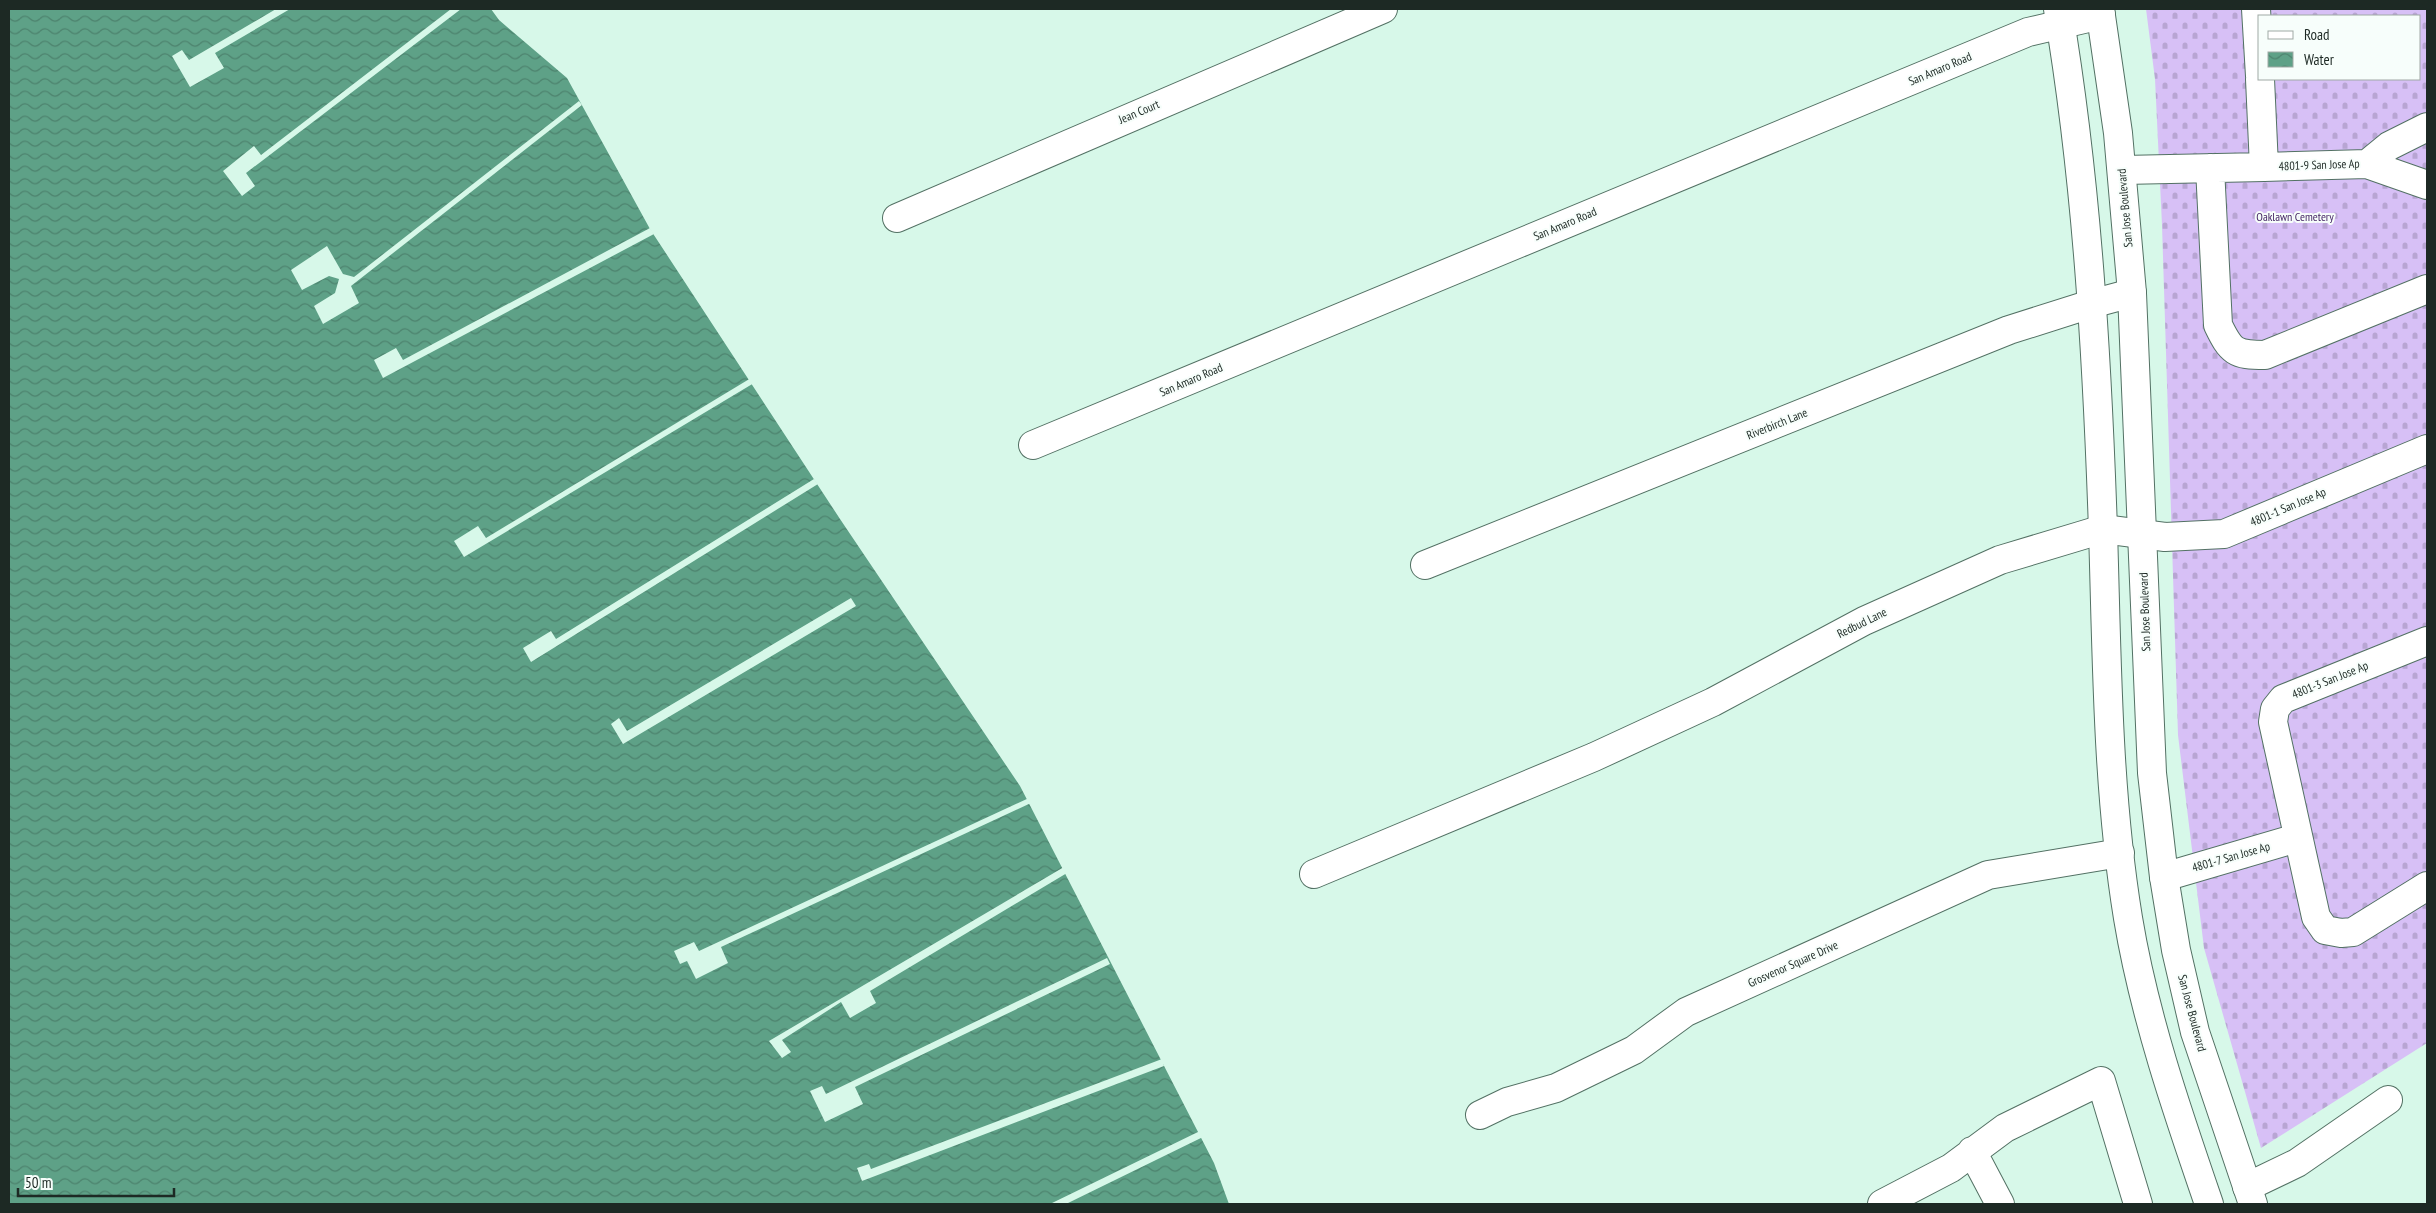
<svg xmlns="http://www.w3.org/2000/svg" width="2436" height="1213" viewBox="0 0 2436 1213" font-family="'PT Sans Narrow',sans-serif">
	<style>
		.cemetery { fill: url(#cemetery-stones); fill-rule: evenodd }
		.water { fill: url(#water-waves) }
		.pier { fill: #d7f8e9 }
		.lines { fill: none; stroke-linecap: round; stroke-linejoin: round }
		.minor-casing { stroke: #537164; stroke-width: 30 }
		.major-casing { stroke: #537164; stroke-width: 30 }
		.minor { stroke: #fff; stroke-width: 28 }
		.major { stroke: #fff; stroke-width: 28 }
		.labels { text-anchor: middle; stroke-width: 4; stroke-linejoin: round; paint-order: stroke }
		.street-label { font-size: 12px; fill: #1d2924; stroke: #f7fefb }
		.park-label { font-size: 12px; fill: #452565; stroke: #f7fefb }
	</style>
	<defs>
		<pattern id="cemetery-stones" width="16" height="16" patternUnits="userSpaceOnUse" patternTransform="scale(1.25)"><rect width="16" height="16" fill="#d7c0f6"/><path d="M2 7V4a2 2 0 0 1 4 0v3zM10 15v-3a2 2 0 0 1 4 0v3z" fill="#b8a5d3"/></pattern>
		<pattern id="water-waves" width="16" height="10" patternUnits="userSpaceOnUse" patternTransform="scale(1.25)"><rect width="16" height="10" fill="#5ea187"/><path d="M0 5q4-4 8 0t8 0" fill="none" stroke="#4d836e"/></pattern>
	</defs>
	<rect width="100%" height="100%" fill="#d7f8e9"/>
	<path class="cemetery" d="M2146,9H2427V1043L2261,1148L2204,948L2178,735L2162,225L2155,79ZM2260,16H2420V79H2260Z"/>
	<path class="water" d="M9,9H491L499,20L567,78L650,229L840,519L1020,786L1214,1163L1229,1204H9Z"/>
	<path class="pier" d="M276,9H290L215,53L224,68L190,87L172,56L182,50L189,60Z
		M451,9H461L246,173L255,186L242,196L223,171L254,146L261,155Z
		M579,101L582,105L351,286L359,303L323,324L314,306L335,293L339,279L329,276L302,290L291,270L327,246L343,274L354,277Z
		M650,228L654,234L383,378L374,360L396,348L403,360Z
		M751,378L754,383L464,557L454,541L478,526L486,538Z
		M814,479L818,484L531,662L523,648L551,631L556,639Z
		M851,598L856,606L623,744L611,724L619,718L627,731Z
		M1029,798L1031,803L721,947L728,963L696,979L687,961L680,964L674,951L694,942L699,951Z
		M1064,867L1067,873L870,991L876,1003L850,1018L841,1002L782,1040L791,1052L782,1058L769,1041Z
		M1107,958L1110,964L855,1087L863,1104L825,1122L810,1091L822,1086L826,1094Z
		M1162,1059L1164,1066L862,1181L857,1168L869,1164L871,1169Z
		M1200,1131L1203,1137L1066,1204H1050Z"/>
	<g class="lines">
		<defs>
			<path id="minor" d="M2256,9L2260,76
				M2260,79L2264,167L2367,164L2427,185
				M2367,164L2389,146L2427,127
				M2210,168L2218,325C2231,352 2235,355 2265,355L2427,289
				M2123,170L2264,167
				M897,218L1383,9
				M1033,445L2028,32L2101,15
				M1425,565L2009,330L2091,304L2132,293
				M2427,641L2283,699L2275,709L2273,722L2316,917L2325,930L2341,933L2353,932L2427,886
				M1314,874L1594,757L1713,702L1864,621L2000,560L2103,529L2165,537L2224,534L2427,449
				M2164,877L2297,838
				M1480,1115L1507,1102L1556,1088L1634,1050L1686,1012L1988,875L2120,853
				M1972,1151L2000,1204
				M2247,1187L2297,1163L2388,1100
				M1882,1204L1951,1168L2005,1128L2101,1081L2138,1204"/>
			<path id="major" d="M2058,9C2087,181 2097,355 2103,530C2107,659 2107,789 2128,918C2144,1015 2177,1111 2209,1204
				M2100,9L2118,133L2132,293L2152,773L2164,877L2176,950L2195,1032L2253,1204"/>
		</defs>
		<use href="#minor" class="minor-casing"/>
		<use href="#major" class="major-casing"/>
		<use href="#minor" class="minor"/>
		<use href="#major" class="major"/>
	</g>
	<g class="labels">
		<g class="street-label">
			<text transform="translate(1940 69) rotate(-23)" y="4">San Amaro Road</text>
			<text transform="translate(1139 112) rotate(-23)" y="4">Jean Court</text>
			<text transform="translate(2319 165) rotate(-2)" y="4">4801-9 San Jose Ap</text>
			<text transform="translate(2125 208) rotate(-95)" y="4">San Jose Boulevard</text>
			<text transform="translate(1565 224) rotate(-23)" y="4">San Amaro Road</text>
			<text transform="translate(1191 380) rotate(-23)" y="4">San Amaro Road</text>
			<text transform="translate(1777 424) rotate(-22)" y="4">Riverbirch Lane</text>
			<text transform="translate(2288 507) rotate(-23)" y="4">4801-1 San Jose Ap</text>
			<text transform="translate(2145 612) rotate(-92)" y="4">San Jose Boulevard</text>
			<text transform="translate(1862 623) rotate(-26)" y="4">Redbud Lane</text>
			<text transform="translate(2330 680) rotate(-22)" y="4">4801-3 San Jose Ap</text>
			<text transform="translate(2231 857) rotate(-16)" y="4">4801-7 San Jose Ap</text>
			<text transform="translate(1793 964) rotate(-24)" y="4">Grosvenor Square Drive</text>
			<text transform="translate(2192 1013) rotate(75)" y="4">San Jose Boulevard</text>
		</g>
		<g class="park-label">
			<text x="2295" y="221">Oaklawn Cemetery</text>
		</g>
	</g>
	<rect width="2436" height="1213" fill="none" stroke="#1d2924" stroke-width="20"/>
	<rect x="2258" y="15" width="162" height="65" fill="#f7fefb" stroke="#a0a9a5"/>
	<rect x="2268" y="31" width="25" height="8" fill="#ffffff" stroke="#a0a9a5"/>
	<text x="2304" y="40" font-size="15" fill="#1d2924">Road</text>
	<rect x="2268" y="52" width="25" height="15" fill="url(#water-waves)" stroke="#a0a9a5"/>
	<text x="2304" y="65" font-size="15" fill="#1d2924">Water</text>
	<path d="M18 1188v8h156v-8" fill="none" stroke="#1d2924" stroke-width="2.5"/>
	<text x="25" y="1188" font-size="15" fill="#1d2924" stroke="#f7fefb" stroke-width="4" paint-order="stroke">50 m</text>
</svg>
